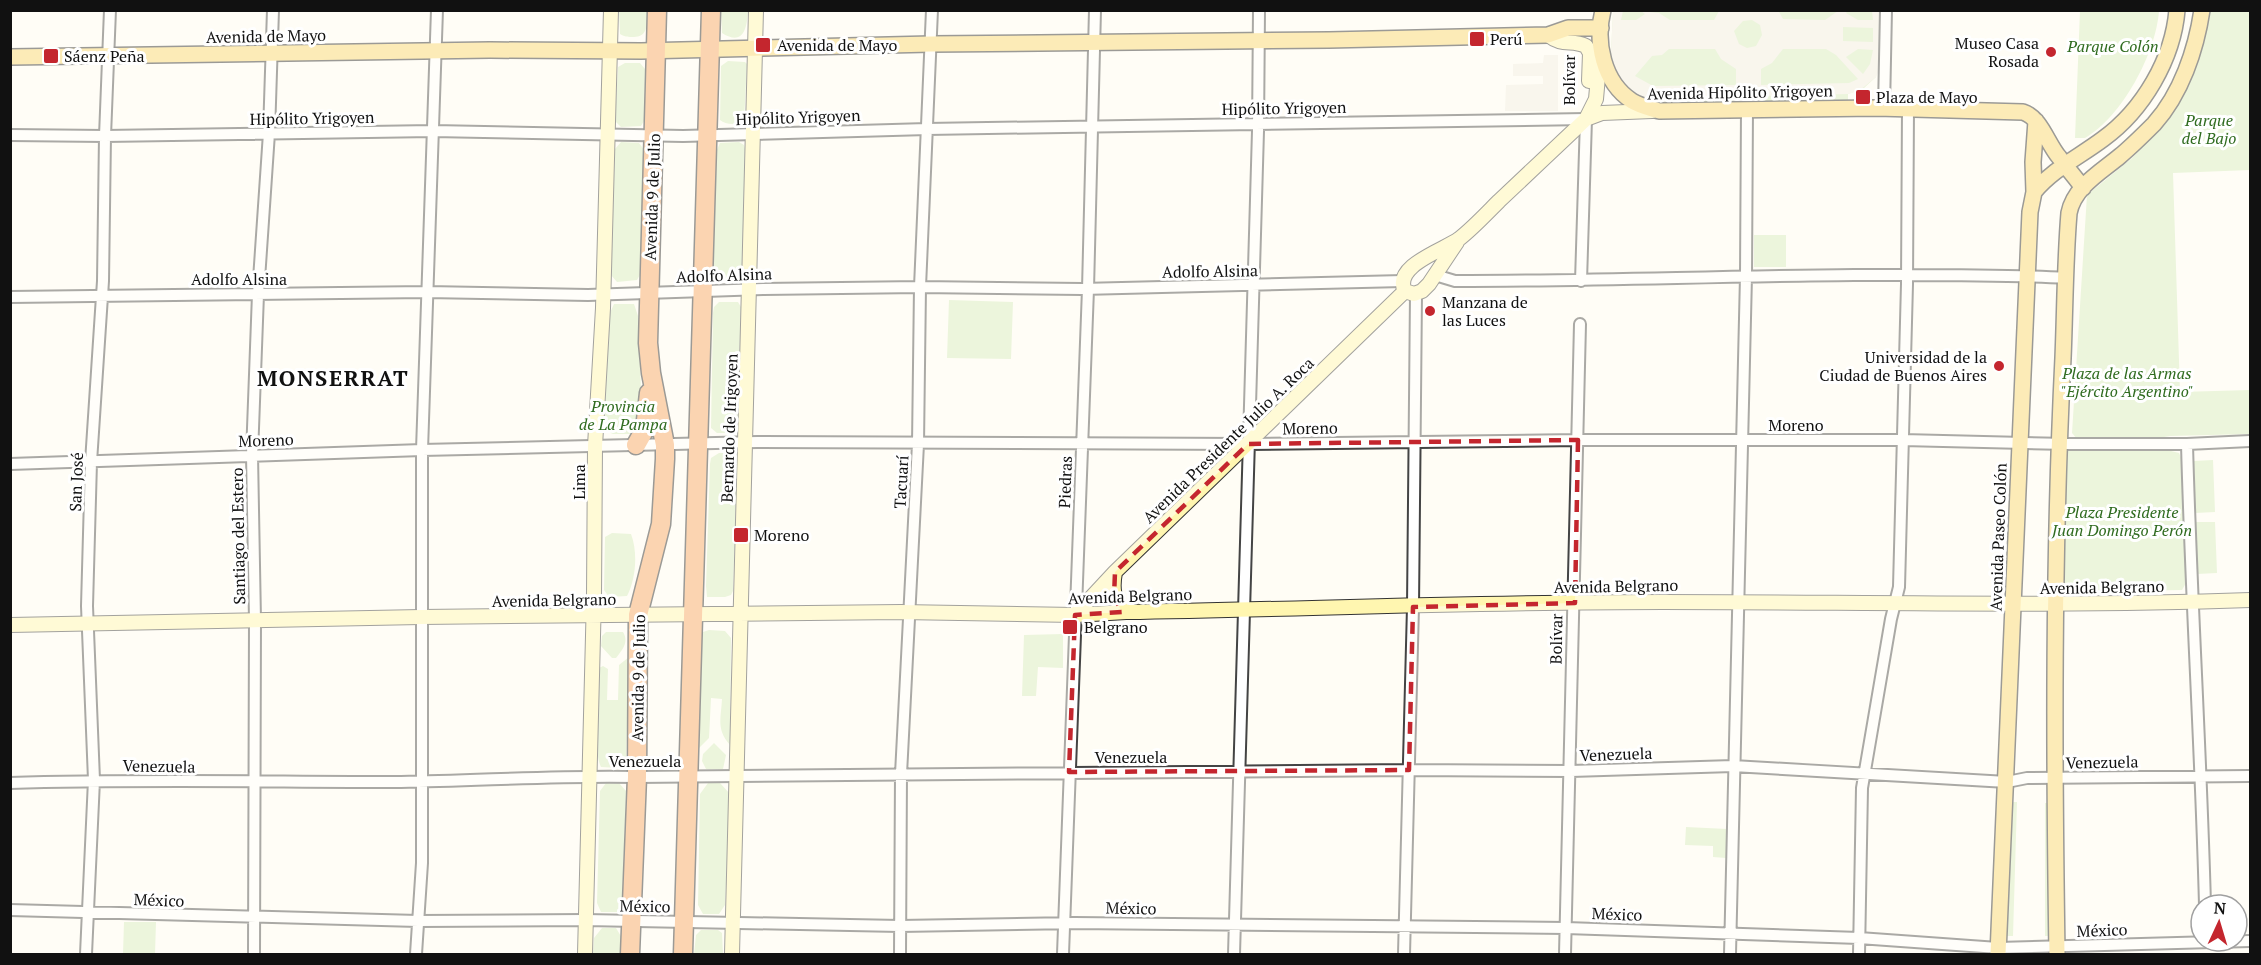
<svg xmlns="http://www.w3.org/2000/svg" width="2261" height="965" viewBox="0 0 2261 965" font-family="'PT Serif',serif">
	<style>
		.green { fill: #d5ebbd }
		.plaza { fill: #f1ede2; fill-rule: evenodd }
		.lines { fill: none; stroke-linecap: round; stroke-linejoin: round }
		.street-casing { stroke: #444; stroke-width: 14 }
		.secondary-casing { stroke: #333; stroke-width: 16 }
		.primary-casing { stroke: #222; stroke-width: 18 }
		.highway-casing { stroke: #222; stroke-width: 21 }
		.street { stroke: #fff; stroke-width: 10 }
		.secondary { stroke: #fff6b0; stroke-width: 14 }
		.primary { stroke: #f9d66b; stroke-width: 15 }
		.highway { stroke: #f5a25d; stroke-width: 18 }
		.marked { fill: none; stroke: #c4262e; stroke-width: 4.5; stroke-dasharray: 12 8; stroke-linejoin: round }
		.poi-dot { fill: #c4262e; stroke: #fff; stroke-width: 2 }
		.labels { text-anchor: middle; stroke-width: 6; stroke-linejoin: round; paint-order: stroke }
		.street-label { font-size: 16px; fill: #111; stroke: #fff }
		.poi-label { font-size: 16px; fill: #111; stroke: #fff; text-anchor: start }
		.park-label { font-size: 16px; font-style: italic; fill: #2f6b1f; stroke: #fff }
		.district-label { font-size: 22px; font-weight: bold; letter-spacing: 1.5px; fill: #111; stroke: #fff }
	</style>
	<rect width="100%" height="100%" fill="#fffdf5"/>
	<path class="green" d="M619,11H647C647,22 649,37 634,37C628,37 625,37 620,34Z
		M721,11H748C747,27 744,47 722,33Z
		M1613,11H1882L1876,77L1864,88L1848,94V100L1658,103L1614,66L1611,52Z
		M2080,11H2159C2156,53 2122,117 2085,138H2075Z
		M2206,11H2250V170L2173,173L2180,392L2250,390V434L2170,436L2152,439H2077L2072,433L2087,195L2132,158L2158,130Z
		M728,61L745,62L747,64L744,121C737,125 726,125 720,120L721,66Z
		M625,63H640L645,69L644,121L641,126L621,127L615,121L618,67Z
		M621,142L639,143L645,151L642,264L641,273L637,280L617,282L611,275L615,149Z
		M739,142L744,145L745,149L742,272L737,279H716L713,271L716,152L720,143Z
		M1754,235H1786V267H1754Z
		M949,300L1013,302L1011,359L947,358Z
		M719,302H738L741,307L737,428L732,433H717L711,428L713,313L714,307Z
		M614,304H634L638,316L642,416L633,434H613L604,430L603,424L609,315Z
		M2071,450L2171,451L2179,453L2183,462L2186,583L2182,590L2068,592L2061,590L2066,451Z
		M719,453H729L737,462L733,591L731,595L725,597H707L706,586L710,464L711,458Z
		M2213,460L2215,512L2195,513L2194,461Z
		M2196,522H2215L2217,573L2197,574Z
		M612,533L631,534C638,552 636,579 627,596L609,597L604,590L605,537Z
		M709,630L725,631L731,638L730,745C716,729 721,719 722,699L711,698L709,738L699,748L701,640L703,632Z
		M606,632H623C629,642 623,649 616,658H612L601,646L602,636Z
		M1063,634V668L1038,667L1036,696H1022L1024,635Z
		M629,657L626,760L620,768L601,767C593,753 597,689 597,669L603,666L608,669L607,700H618L619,665Z
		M714,743L726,755L723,769H706L702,761L703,754Z
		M606,783H619L626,791L622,904L618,912H601L597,903L600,791Z
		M708,783H720L730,794L725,905L719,914H703L698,905L700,794Z
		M2011,802H2017L2013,936H2003Z
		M2045,803H2051L2053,936H2045Z
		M1686,827L1727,829L1726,858L1713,857V846L1685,845Z
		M124,922H156L155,954H123Z
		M602,928H616L622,938V954H593L594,938Z
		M701,930H718L722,933L723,954H694L696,935Z"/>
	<path class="plaza" d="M1778,10L1783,19L1825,20L1838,11L1848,10L1846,13L1858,20H1873L1872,11H1882L1881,66L1876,77L1859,91L1848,94L1762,96V102H1733V97L1665,98V104L1658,103L1636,95L1630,90L1620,79L1614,66L1611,52L1613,11H1623L1621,20H1636L1645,14L1641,11L1659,13L1670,20H1714L1719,11ZM1752,20L1760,25L1762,35L1756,46L1747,48L1739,44L1734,31L1743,21ZM1843,27L1873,28V42L1843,41ZM1669,49H1715L1721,59L1736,69V85L1653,86L1635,76L1652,56L1662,55ZM1783,49H1826L1836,55L1858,79L1849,83L1761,85V69L1772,63ZM1858,49L1873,50L1870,64L1863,74L1846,57Z
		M1544,55H1558V111H1505L1506,85L1543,84V76H1513V64L1543,63Z"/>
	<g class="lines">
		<defs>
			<path id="street" d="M1884,108L1886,10
				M10,135L105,136L433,131L683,136L927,129L1586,119L1581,281
				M1435,275L1455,281C1588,281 1721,276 1854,275C1925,275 1996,274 2067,278
				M10,297L427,292L588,295L763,289L920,287L1082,289L1403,281
				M2187,444C2191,598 2201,751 2205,905
				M10,464L422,450L757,442L1248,444L1578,440H1903L2068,444H2187L2250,441
				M10,783C141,779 271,782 401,782C480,781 558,775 637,777L1409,770L1571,771L1733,766L2007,782L2027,778L2250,776
				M10,910L418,921L586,920L900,926L1074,923L1566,928L1859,938L1998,948L2250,941
				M86,954L94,780L87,606L91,462L103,281L105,136L110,10
				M254,954L255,620L252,455L258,294L269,133L273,10
				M416,954L422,863V450L437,10
				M900,954L901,774L918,444L920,287L932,10
				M1063,954L1088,289L1095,10
				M1234,954L1258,131L1259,10
				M1404,954L1413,607L1416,294
				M1565,954L1580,324
				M1730,954L1746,276L1747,109
				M1859,954L1862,788L1891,619L1899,587L1907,284L1908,108"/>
			<path id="secondary" d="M1548,35C1563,47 1571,39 1586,46L1590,53L1589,81
				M1586,119L1602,113L1652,111
				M1405,291C1392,266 1444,250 1459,239C1473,228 1486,214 1499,201C1528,174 1557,146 1586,119L1596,99L1600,54
				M1405,291L1414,294L1422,291L1429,284L1457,242
				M1115,572C1112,589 1113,599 1126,612
				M1075,615L1115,572L1405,291
				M10,625L421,617L901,612L1075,615L1126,612C1305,609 1484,602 1663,602C1859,602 2055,607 2250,600
				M585,954L594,596L595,446L603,308L611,10
				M732,954L756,10"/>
			<path id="primary" d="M1603,10C1595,42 1603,82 1632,101C1640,106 1650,108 1659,111L1877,108L2023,112C2041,118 2047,143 2059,157C2066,167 2075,177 2083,188
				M10,57L490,50L641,51L931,44L1329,40L1548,35L1568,28H1601
				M2034,192C2053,169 2079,157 2103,139C2143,110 2173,59 2177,10
				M1998,954L2030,212L2034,192L2033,162L2036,121
				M2057,954C2054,756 2053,557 2063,358C2065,310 2065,261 2069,213C2074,187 2101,172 2120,156C2132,146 2143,135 2154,124C2181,94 2196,50 2202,10"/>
			<path id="highway" d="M636,445L645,429L649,393
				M630,954L637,777L638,615L661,524L665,459V445L651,373L648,343L657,10
				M683,954L711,10"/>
		</defs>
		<use href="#street" class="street-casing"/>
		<use href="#secondary" class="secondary-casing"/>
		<use href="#primary" class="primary-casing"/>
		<use href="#highway" class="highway-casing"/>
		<use href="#street" class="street"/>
		<use href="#secondary" class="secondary"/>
		<use href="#primary" class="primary"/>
		<use href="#highway" class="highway"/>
	</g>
	<path d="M0 0H2261V965H0ZM1578,440L1575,603L1413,607L1409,770L1069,772L1075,615L1122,612L1114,597L1115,572L1248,444Z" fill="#fffdf5" fill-opacity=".55" fill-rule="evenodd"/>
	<path class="marked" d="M1578,440L1575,603L1413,607L1409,770L1069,772L1075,615L1122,612L1114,597L1115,572L1248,444Z"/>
	<g class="poi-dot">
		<rect x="1469" y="31" width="16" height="16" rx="3"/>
		<rect x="755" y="37" width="16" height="16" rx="3"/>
		<circle cx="2051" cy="52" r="6"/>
		<rect x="43" y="48" width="16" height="16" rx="3"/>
		<rect x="1855" y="89" width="16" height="16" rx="3"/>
		<circle cx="1430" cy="311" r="6"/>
		<circle cx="1999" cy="366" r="6"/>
		<rect x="733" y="527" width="16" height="16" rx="3"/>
		<rect x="1062" y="619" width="16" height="16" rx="3"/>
	</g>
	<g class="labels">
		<g class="street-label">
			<text transform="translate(266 36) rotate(-1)" y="6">Avenida de Mayo</text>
			<text transform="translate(1569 80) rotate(-90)" y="6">Bolívar</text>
			<text transform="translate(1740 92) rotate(-1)" y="6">Avenida Hipólito Yrigoyen</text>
			<text transform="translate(1284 108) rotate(-1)" y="6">Hipólito Yrigoyen</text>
			<text transform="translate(798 117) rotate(-2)" y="6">Hipólito Yrigoyen</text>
			<text transform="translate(312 118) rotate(-1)" y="6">Hipólito Yrigoyen</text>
			<text transform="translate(652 197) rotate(-88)" y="6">Avenida 9 de Julio</text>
			<text transform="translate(1210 271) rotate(-1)" y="6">Adolfo Alsina</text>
			<text transform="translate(724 275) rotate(-2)" y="6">Adolfo Alsina</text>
			<text x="239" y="285">Adolfo Alsina</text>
			<text x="1796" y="431">Moreno</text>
			<text transform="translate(729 428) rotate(-88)" y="6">Bernardo de Irigoyen</text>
			<text transform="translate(1310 428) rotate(-1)" y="6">Moreno</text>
			<text transform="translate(266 440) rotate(-2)" y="6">Moreno</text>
			<text transform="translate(1228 440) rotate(-44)" y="6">Avenida Presidente Julio A. Roca</text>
			<text transform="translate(76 482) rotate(-88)" y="6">San José</text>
			<text transform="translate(579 482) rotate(-90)" y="6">Lima</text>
			<text transform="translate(901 482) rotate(-87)" y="6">Tacuarí</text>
			<text transform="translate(1065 482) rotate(-88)" y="6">Piedras</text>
			<text transform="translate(238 536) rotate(-91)" y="6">Santiago del Estero</text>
			<text transform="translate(1998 537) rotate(-88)" y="6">Avenida Paseo Colón</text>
			<text transform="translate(1616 586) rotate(-1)" y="6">Avenida Belgrano</text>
			<text transform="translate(2102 587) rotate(-1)" y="6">Avenida Belgrano</text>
			<text transform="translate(1130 596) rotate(-2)" y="6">Avenida Belgrano</text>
			<text transform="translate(554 600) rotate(-1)" y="6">Avenida Belgrano</text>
			<text transform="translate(1556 639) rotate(-89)" y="6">Bolívar</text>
			<text transform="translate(638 678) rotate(-89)" y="6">Avenida 9 de Julio</text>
			<text transform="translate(1616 754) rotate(-2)" y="6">Venezuela</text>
			<text x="1131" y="763">Venezuela</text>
			<text x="645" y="767">Venezuela</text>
			<text transform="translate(2102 762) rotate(-1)" y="6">Venezuela</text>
			<text transform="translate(159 766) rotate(1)" y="6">Venezuela</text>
			<text transform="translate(159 900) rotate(2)" y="6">México</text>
			<text transform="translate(645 906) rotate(1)" y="6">México</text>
			<text transform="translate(1131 908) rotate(1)" y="6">México</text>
			<text transform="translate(1617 914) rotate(2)" y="6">México</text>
			<text transform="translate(2102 930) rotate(-2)" y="6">México</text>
		</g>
		<g class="poi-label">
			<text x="1490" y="45">Perú</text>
			<text x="2039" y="49" text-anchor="end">Museo Casa<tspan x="2039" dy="18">Rosada</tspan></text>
			<text x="777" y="51">Avenida de Mayo</text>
			<text x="64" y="62">Sáenz Peña</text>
			<text x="1876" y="103">Plaza de Mayo</text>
			<text x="1442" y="308">Manzana de<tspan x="1442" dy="18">las Luces</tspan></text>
			<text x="1987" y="363" text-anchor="end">Universidad de la<tspan x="1987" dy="18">Ciudad de Buenos Aires</tspan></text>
			<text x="754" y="541">Moreno</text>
			<text x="1084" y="633">Belgrano</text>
		</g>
		<g class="park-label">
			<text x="2113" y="52">Parque Colón</text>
			<text x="2209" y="126">Parque<tspan x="2209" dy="18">del Bajo</tspan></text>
			<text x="2127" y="379">Plaza de las Armas<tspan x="2127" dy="18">"Ejército Argentino"</tspan></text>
			<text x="623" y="412">Provincia<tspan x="623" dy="18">de La Pampa</tspan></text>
			<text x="2122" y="518">Plaza Presidente<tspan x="2122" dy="18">Juan Domingo Perón</tspan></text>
		</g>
		<g class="district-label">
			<text x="333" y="386">MONSERRAT</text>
		</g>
	</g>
	<rect width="2261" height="965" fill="none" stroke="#111111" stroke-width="24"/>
	<g transform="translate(2219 923) rotate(4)"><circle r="28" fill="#ffffff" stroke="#a0a0a0" stroke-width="1.5"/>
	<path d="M0-4.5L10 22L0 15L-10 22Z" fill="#c4262e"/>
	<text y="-9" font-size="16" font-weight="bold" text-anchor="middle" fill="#111111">N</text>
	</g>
</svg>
